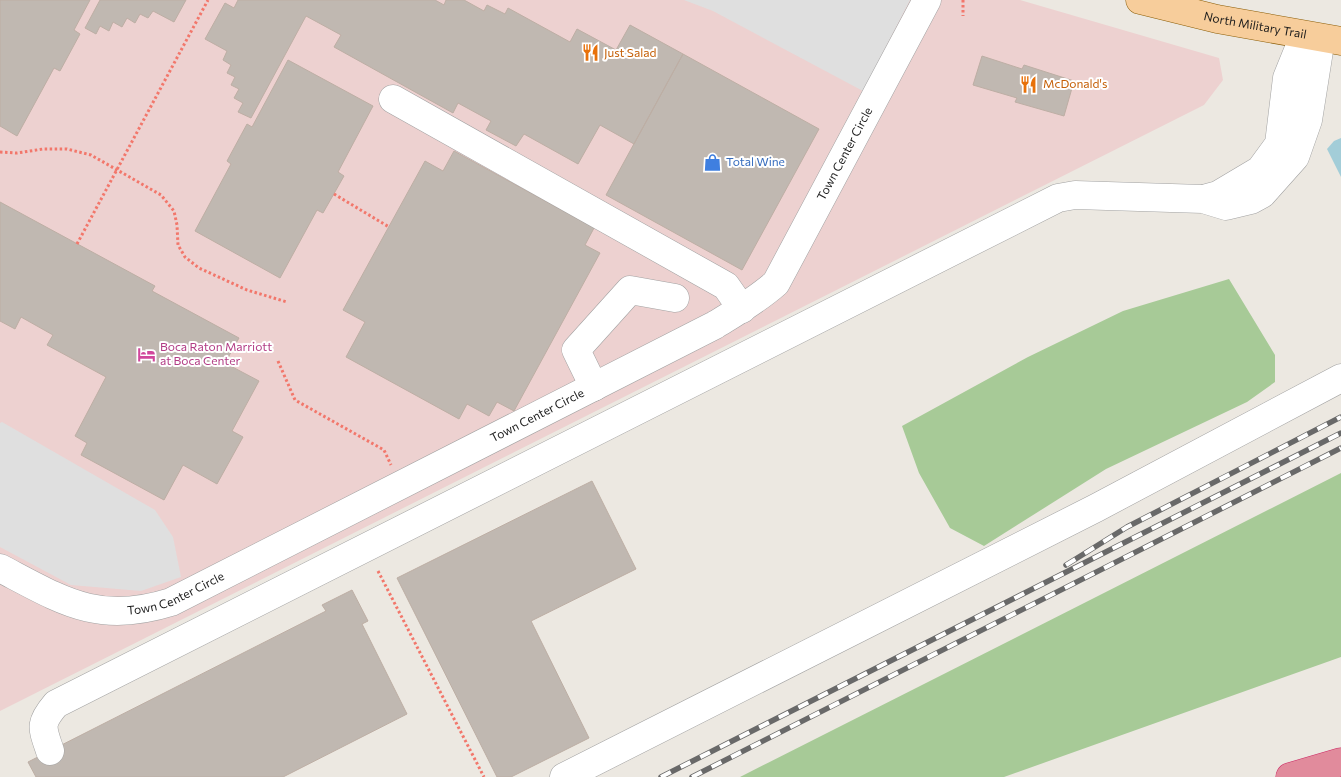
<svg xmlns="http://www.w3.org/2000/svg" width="1341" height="777" viewBox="0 0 1341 777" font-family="Commissioner,sans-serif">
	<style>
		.commercial { fill: #edd1d0 }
		.forest { fill: #a7ca97 }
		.parking { fill: #dfdfdf }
		.water { fill: #a3cdd8 }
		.building { fill: #c0b8b1; stroke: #bdaea4 }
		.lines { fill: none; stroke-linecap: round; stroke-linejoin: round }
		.minor-casing { stroke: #a2a2a2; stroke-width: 29 }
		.major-casing { stroke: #8b5d07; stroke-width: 29 }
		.highway-casing { stroke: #cc2b66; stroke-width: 29 }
		.path { stroke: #f2776b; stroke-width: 3; stroke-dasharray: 2.5 2.5; stroke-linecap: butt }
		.minor { stroke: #fff; stroke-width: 28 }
		.major { stroke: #f7cd9b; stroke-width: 28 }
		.highway { stroke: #e18b9c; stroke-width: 28 }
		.rail-casing { stroke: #696969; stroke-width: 5.5 }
		.rail { stroke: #fff; stroke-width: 4; stroke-dasharray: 11; stroke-linecap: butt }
		.labels { text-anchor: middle; stroke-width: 4; stroke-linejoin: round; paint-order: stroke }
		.street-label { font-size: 12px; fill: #1b1b1b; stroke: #fff }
		.food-label { font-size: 12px; fill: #c56008; stroke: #fff; text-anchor: start }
		.shop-label { font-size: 12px; fill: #366cbe; stroke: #fff; text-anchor: start }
		.hotel-label { font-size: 12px; fill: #b23c85; stroke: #fff; text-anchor: start }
	</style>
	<rect width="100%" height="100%" fill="#ece8e1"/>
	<path class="commercial" d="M0,0H1020L1219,58L1223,80L1204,105L0,711Z"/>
	<path class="forest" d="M1229,279L1275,355V382L1247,402L1106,469L984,546L950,528L919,473L902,426L1028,357L1123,311Z
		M1341,473V657L1004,777H740Z"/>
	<path class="parking" d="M684,0H910L863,91L713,11Z
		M2,422L155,510L173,537L181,577L141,591L71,585L0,547V423Z"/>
	<path class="water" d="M1341,138V177L1327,149L1334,141Z"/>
	<path class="building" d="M0,0H90L74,30L80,34L60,71L54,68L17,136L0,126Z
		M100,0H186L174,22L153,11L148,18L140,14L135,23L127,18L122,27L113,22L109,31L100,26L96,34L85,28Z
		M238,0H435L444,5L446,0H464L484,11L487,5L505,14L508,8L570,42L577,29L616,50L630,25L683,54L634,144L600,125L578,164L524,134L516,146L486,130L491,121L458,103L453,113L334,47L341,35L306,16L251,118L238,112L243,103L234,98L239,89L231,85L235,77L227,73L231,65L223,60L227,51L205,39L225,3L234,8Z
		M683,54L819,129L742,270L606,195Z
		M982,56L1022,69L1024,65L1074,81L1064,116L1015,102L1017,98L973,85Z
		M288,60L373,106L338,172L344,176L323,213L317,210L280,278L195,231L231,164L227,161L247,124L252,127Z
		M454,151L594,228L585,245L600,253L514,411L497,402L489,416L467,404L459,419L346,357L365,322L343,310L425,161L443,171Z
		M0,202L155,286L152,291L239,338L225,363L259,381L232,431L243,437L217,484L183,465L164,500L81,455L87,443L75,436L106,377L47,345L53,335L21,317L15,329L0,321Z
		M592,481L636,569L531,621L589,738L511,777H497L397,578Z
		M352,590L368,621L362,624L407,714L283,777H36L28,762L326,611L322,605Z"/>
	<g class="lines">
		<defs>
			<g id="minor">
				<path d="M393,99L726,286L742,309"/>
				<path d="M1207,198L1218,195L1260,170L1279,144L1287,78L1304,36"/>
				<path d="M594,387L576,350L630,290L675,298"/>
				<path id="s1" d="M0,568C63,601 98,625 171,602L715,325C736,312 757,300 776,283L927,0"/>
				<path d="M50,751C42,727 39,724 56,704L1058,198L1075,195L1203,199L1226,206L1251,200L1262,194L1295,157L1308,120L1321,38"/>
				<path d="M564,777L1096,508L1341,378"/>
			</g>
			<g id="major">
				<path id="s2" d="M1140,0L1217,19L1341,41"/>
			</g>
			<path id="highway" d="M1290,777L1341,762"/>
		</defs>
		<use href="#minor" class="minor-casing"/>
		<use href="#major" class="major-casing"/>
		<use href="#highway" class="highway-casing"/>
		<path class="path" d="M963,0V16
			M0,152L17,153L43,149H67L91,155L161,195L174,211L177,225L178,245L185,257L199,268L247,290L287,302
			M334,194L389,227
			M77,244L208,0
			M278,361L295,400L384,450L391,465
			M378,571L484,777"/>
		<use href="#minor" class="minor"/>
		<use href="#major" class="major"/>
		<use href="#highway" class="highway"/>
		<defs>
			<path id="rail" d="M1066,565L1127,527L1341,417
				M661,777L1341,433
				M692,777L1341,448"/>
		</defs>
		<use href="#rail" class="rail-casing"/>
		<use href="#rail" class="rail"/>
	</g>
	<defs>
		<symbol id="restaurant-bare" viewBox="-9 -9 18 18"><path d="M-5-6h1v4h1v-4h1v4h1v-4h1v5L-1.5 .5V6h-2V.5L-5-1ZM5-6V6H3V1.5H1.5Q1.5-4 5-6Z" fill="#e8710a" stroke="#fff" stroke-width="2.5" paint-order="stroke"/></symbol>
		<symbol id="shop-bare" viewBox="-9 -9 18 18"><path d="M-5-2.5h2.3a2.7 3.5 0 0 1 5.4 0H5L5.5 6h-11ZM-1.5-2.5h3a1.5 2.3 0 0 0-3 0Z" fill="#3f7fe0" stroke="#fff" stroke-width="2.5" paint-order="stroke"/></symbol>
		<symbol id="hotel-bare" viewBox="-9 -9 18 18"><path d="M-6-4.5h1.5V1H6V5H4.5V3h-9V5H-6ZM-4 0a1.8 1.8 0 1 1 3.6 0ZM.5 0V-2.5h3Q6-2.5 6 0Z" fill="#d1479c" stroke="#fff" stroke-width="2.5" paint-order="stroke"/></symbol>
	</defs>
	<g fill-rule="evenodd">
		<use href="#restaurant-bare" x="578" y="40" width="25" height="25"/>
		<use href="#restaurant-bare" x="1016" y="72" width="25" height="25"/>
		<use href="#shop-bare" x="700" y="150" width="25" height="25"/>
		<use href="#hotel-bare" x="134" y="342" width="25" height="25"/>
	</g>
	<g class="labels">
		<g class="street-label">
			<text dy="4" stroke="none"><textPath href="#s2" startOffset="118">North Military Trail</textPath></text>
			<text dy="4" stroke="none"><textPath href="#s1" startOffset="1012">Town Center Circle</textPath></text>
			<text dy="4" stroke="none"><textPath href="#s1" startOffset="592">Town Center Circle</textPath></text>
			<text dy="4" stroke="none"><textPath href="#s1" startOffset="188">Town Center Circle</textPath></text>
		</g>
		<g class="food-label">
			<text x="604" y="57">Just Salad</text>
			<text x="1043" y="88">McDonald's</text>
		</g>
		<g class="shop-label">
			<text x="726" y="166">Total Wine</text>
		</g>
		<g class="hotel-label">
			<text x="160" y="351">Boca Raton Marriott<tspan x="160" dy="14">at Boca Center</tspan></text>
		</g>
	</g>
</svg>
